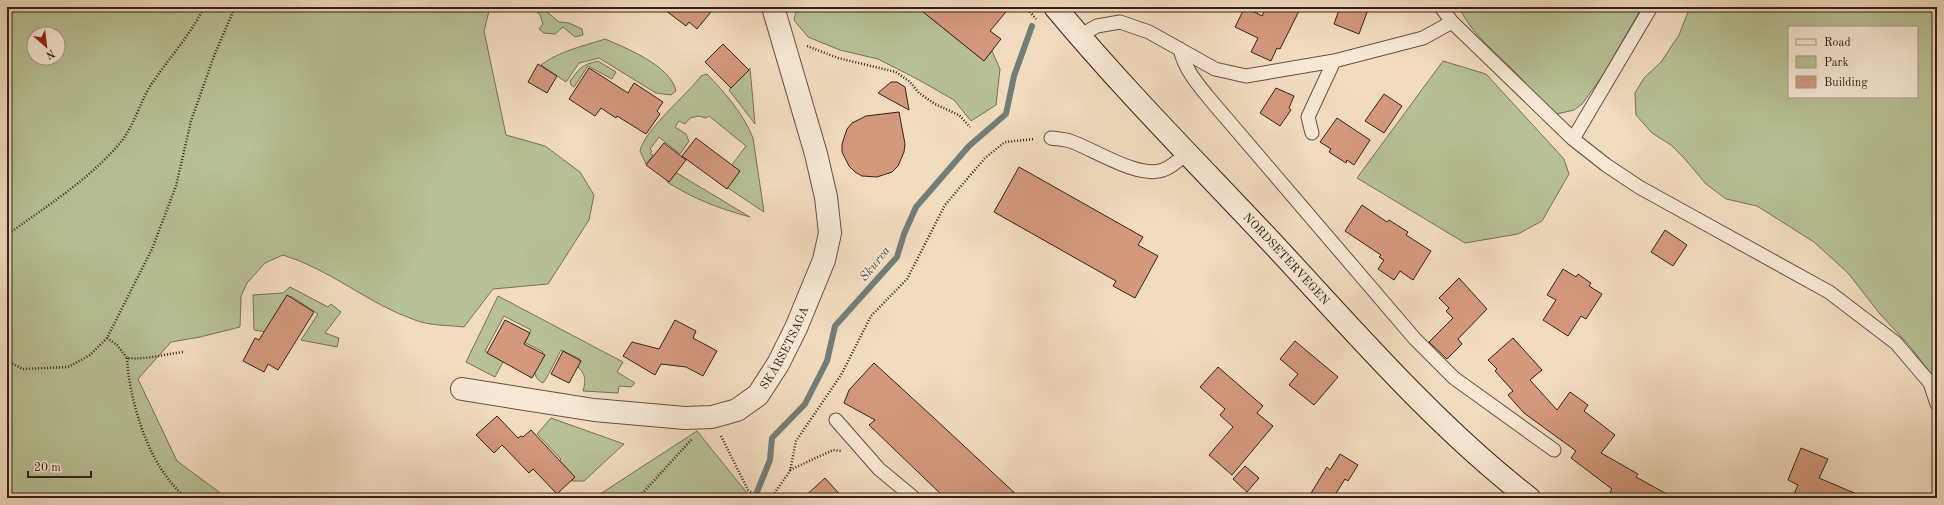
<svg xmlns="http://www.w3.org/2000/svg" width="1944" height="505" viewBox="0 0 1944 505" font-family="'Old Standard TT',serif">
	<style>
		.green { fill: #b7c195; stroke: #767156; fill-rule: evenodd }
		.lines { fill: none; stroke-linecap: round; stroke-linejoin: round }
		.stream { stroke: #727d78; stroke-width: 6 }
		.building { fill: #d4987d; stroke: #342117 }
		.service-casing { stroke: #645041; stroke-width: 15 }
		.minor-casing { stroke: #645041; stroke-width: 24 }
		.secondary-casing { stroke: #342117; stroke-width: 24 }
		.path { stroke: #342117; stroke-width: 2.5; stroke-dasharray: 1 2; stroke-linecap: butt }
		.service { stroke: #f7e8d5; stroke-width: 13 }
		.minor { stroke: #f7e8d5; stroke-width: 22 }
		.secondary { stroke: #f7e8d5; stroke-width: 22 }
		.labels { text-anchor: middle; stroke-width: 3; stroke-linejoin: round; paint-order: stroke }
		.street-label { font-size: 12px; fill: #342117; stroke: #f7e8d5 }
		.water-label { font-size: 13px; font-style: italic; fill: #534f47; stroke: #f7e8d5 }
	</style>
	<rect width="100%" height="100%" fill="#f2dcbf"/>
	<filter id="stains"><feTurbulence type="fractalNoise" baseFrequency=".005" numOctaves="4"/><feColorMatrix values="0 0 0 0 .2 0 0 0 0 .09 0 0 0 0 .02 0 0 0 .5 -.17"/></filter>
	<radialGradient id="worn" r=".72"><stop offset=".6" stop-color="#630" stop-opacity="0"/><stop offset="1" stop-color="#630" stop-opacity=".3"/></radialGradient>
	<path class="green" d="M7,7H490L484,31L506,135L545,146L580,172L594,195L589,220L548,284L493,289L464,327C448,325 430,326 415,320C368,304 332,270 283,255L265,263L247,283L241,296L240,327L200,337L171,342L138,379L177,461L227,498H7ZM34,34H58V58H34Z
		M532,7H541L559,22L569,23L582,29L583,35L575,37L563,27L555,34L544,33L539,29L543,24L540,15Z
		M797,7H917L984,61L992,51L1000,69L996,105L971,121L954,100L919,80L878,59L840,50L808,37L794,20Z
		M1459,7H1642L1603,75L1582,104L1574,110L1557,114C1540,101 1526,83 1511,68C1491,48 1471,33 1459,7Z
		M1690,7H1937V381L1908,344L1880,314L1848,273L1814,242L1757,206L1726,199L1706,184L1684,158L1671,145L1652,133L1636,115L1635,93L1644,78L1661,62L1679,35ZM1789,27H1917V97H1789Z
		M605,39C626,48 671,66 676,91L671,95L656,93L599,58L579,63L566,82L541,65C559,51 584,46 605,39Z
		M598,61L616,72L612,79L588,66L574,87L571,85L570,81C580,68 581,65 598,61Z
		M1443,61L1486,74L1564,159L1569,174L1542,221L1518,234L1465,243L1357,178Z
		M750,68L755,124L729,90Z
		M707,74C725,93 743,113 753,138L764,212L719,182L746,146L709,116L706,118L699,116L690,118L685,124L679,121L675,127L686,134L689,141L680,154L659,137L650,149L652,151L650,154L653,155L646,164L640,151C645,129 686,96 701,76Z
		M675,172L750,217C718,208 696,200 667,182Z
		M290,287L328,307L331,304L341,312L325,333L339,338L337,347L301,340L318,314L291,296L273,323L279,334L254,330L253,295L283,293Z
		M498,296L623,362L617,372L635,383L631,387L619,386L618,393L583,391C586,380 586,374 577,366L580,359L561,350L546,379L543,383C528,376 538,362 543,352L524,342L531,330L504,316L485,351L503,362L495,377L466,362Z
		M551,418L624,444L584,481H569L559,461L561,459L537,434Z
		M697,431L751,498H594Z"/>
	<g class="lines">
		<path class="stream" d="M753,498L755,497L770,460L772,438L805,404L827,361L835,326L897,257L904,234L916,207L969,146L1006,114L1014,76L1032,26"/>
	</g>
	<path class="building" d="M661,7H715L697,29L689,22L686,26Z
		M917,7H1010L990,31L1001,39L984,61Z
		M1245,7L1262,16L1266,7H1301L1280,49L1277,48L1271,61L1251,52L1258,38L1235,27Z
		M1340,7H1369L1359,34L1334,24Z
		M723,44L749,70L731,88L705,62Z
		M538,64L557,76L547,93L528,82Z
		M589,68L628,93L634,83L663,102L657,111L660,114L646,134L617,116L616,118L601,108L595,116L569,99Z
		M891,82H897L905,87L909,110L878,93Z
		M1276,88L1294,96L1289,108L1291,110L1280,126L1260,113Z
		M1384,94L1402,106L1384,133L1365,121Z
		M899,112L905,144L904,152L898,166L892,172L877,177L862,176L855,172L849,166L842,152V144L847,129L852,123L866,116Z
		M1337,118L1370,140L1354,165L1347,160L1346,163L1329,152L1331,149L1320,142Z
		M696,138L740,171L727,189L682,156Z
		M664,143L686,160L669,182L646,165Z
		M1019,167L1143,237L1138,245L1158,256L1135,298L1113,286L1116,281L994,212Z
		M1362,205L1387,222L1389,220L1408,232L1406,235L1431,251L1413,280L1400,271L1394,280L1378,269L1384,260L1379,257L1381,255L1345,231Z
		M1665,230L1687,245L1673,266L1651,252Z
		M1563,269L1576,277L1578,274L1591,283L1589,286L1602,294L1586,319L1581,316L1568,336L1543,320L1556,300L1547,295Z
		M1459,278L1487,309L1458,339L1462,344L1447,359L1429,342L1453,318L1446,311L1449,308L1439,298Z
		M287,295L314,312L278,370L268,364L264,372L243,361L255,338L259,340Z
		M505,320L530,333L524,344L545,355L532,378L487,353Z
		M675,320L696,331L693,338L717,351L703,376L686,367L661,364L655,375L623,356L632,342L659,349Z
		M1513,338L1542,370L1530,380L1557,410L1570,392L1588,405L1584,411L1615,435L1601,453L1638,474L1636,477L1674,498H1621L1610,492L1612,489L1571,458L1576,451L1524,413L1508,395L1513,391L1495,371L1497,369L1488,360Z
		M1295,341L1338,377L1314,405L1289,385L1298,374L1280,359Z
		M563,351L581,361L569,383L551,374Z
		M874,363L934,418L1020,498H945L869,425L875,420L844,403L849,390Z
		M1218,367L1263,406L1257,413L1273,426L1232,475L1209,455L1233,427L1220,415L1225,409L1200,387Z
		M497,416L518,438L521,436L523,437L531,430L575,477L557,494L533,469L529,473L502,445L494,453L476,435Z
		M1801,448L1828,459L1819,478L1866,498H1804L1794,494L1798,485L1788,480Z
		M1340,454L1358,465L1348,481L1345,479L1333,498H1308L1327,467L1330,470Z
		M1245,466L1259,478L1247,492L1233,479Z
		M825,478L843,498H803Z"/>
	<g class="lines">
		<defs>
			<path id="service" d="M1441,7L1452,22
				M1079,36L1097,26L1120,22L1149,32L1215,69L1246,76L1334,61L1423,38L1452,22L1573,139L1606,165L1639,187L1829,292L1896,343L1930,383L1937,404
				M1180,49C1185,71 1200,87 1214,104L1415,339L1454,378L1554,450
				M1312,133L1308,117L1334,61
				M1051,138C1057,139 1064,139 1070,141C1094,149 1138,179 1163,170C1172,167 1180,159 1188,152
				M1573,139L1651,7
				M836,420L879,469L914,498"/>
			<g id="minor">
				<path id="s1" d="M462,389L594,410L685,418L712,417L737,410L758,395L778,364L796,328L824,260L830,233L826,197L816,154L773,7"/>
			</g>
			<g id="secondary">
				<path id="s2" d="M1055,7C1124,90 1202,168 1276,247C1356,333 1437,427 1529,498"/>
			</g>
		</defs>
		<use href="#service" class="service-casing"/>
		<use href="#minor" class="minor-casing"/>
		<use href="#secondary" class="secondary-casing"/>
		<path class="path" d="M1026,7L1036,19
			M807,46L838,58L896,72L910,82L919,93L935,104L959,115L970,127
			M7,235C45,207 89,180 120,143C135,125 140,100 153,82C170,57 191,34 204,7
			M107,338L117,345L127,358C147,360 164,354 184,352
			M127,358C129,395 144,448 167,477C172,485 179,491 185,498
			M7,361L23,369L68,367L90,355L107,338L152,249L176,186L191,121L214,56L235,7
			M721,436L748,490L759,498
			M790,470L833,450L841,451
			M638,498L692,439
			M771,498L790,471L796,441L841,375L871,316L907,279L945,205L985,158L1005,142L1035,139"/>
		<use href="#service" class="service"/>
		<use href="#minor" class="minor"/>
		<use href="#secondary" class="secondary"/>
	</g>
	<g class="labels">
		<g class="street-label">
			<text dy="4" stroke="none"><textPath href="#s2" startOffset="342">NORDSETERVEGEN</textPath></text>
			<text dy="4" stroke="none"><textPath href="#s1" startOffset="358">SKÅRSETSAGA</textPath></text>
		</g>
		<g class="water-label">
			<text transform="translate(874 263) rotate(-51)" y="5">Skurva</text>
		</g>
	</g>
	<rect width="1944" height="505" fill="none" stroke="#f2dcbf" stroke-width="24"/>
	<rect x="8" y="8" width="1928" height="489" fill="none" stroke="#342117" stroke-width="2"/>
	<rect x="12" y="12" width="1920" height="481" fill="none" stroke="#342117"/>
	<rect x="1788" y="26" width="130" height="72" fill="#f7e8d5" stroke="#a99889"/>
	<rect x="1796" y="39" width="20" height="6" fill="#f7e8d5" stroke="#a99889"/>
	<text x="1824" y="46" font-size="12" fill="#342117">Road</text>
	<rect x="1796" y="56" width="20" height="12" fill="#b7c195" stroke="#a99889"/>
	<text x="1824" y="66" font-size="12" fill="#342117">Park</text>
	<rect x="1796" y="76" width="20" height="12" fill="#d4987d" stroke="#a99889"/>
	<text x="1824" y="86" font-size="12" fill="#342117">Building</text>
	<g transform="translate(46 46) rotate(152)"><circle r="19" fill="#f7e8d5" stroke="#a99889"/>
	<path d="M0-3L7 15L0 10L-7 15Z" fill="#8f2418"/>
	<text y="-6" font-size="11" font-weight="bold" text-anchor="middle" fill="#342117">N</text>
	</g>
	<path d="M28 471v6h63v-6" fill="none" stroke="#342117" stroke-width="2"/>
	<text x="34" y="471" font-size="12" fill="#342117" stroke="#f7e8d5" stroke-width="3" paint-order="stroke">20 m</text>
	<rect width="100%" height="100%" filter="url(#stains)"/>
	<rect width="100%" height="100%" fill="url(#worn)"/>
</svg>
